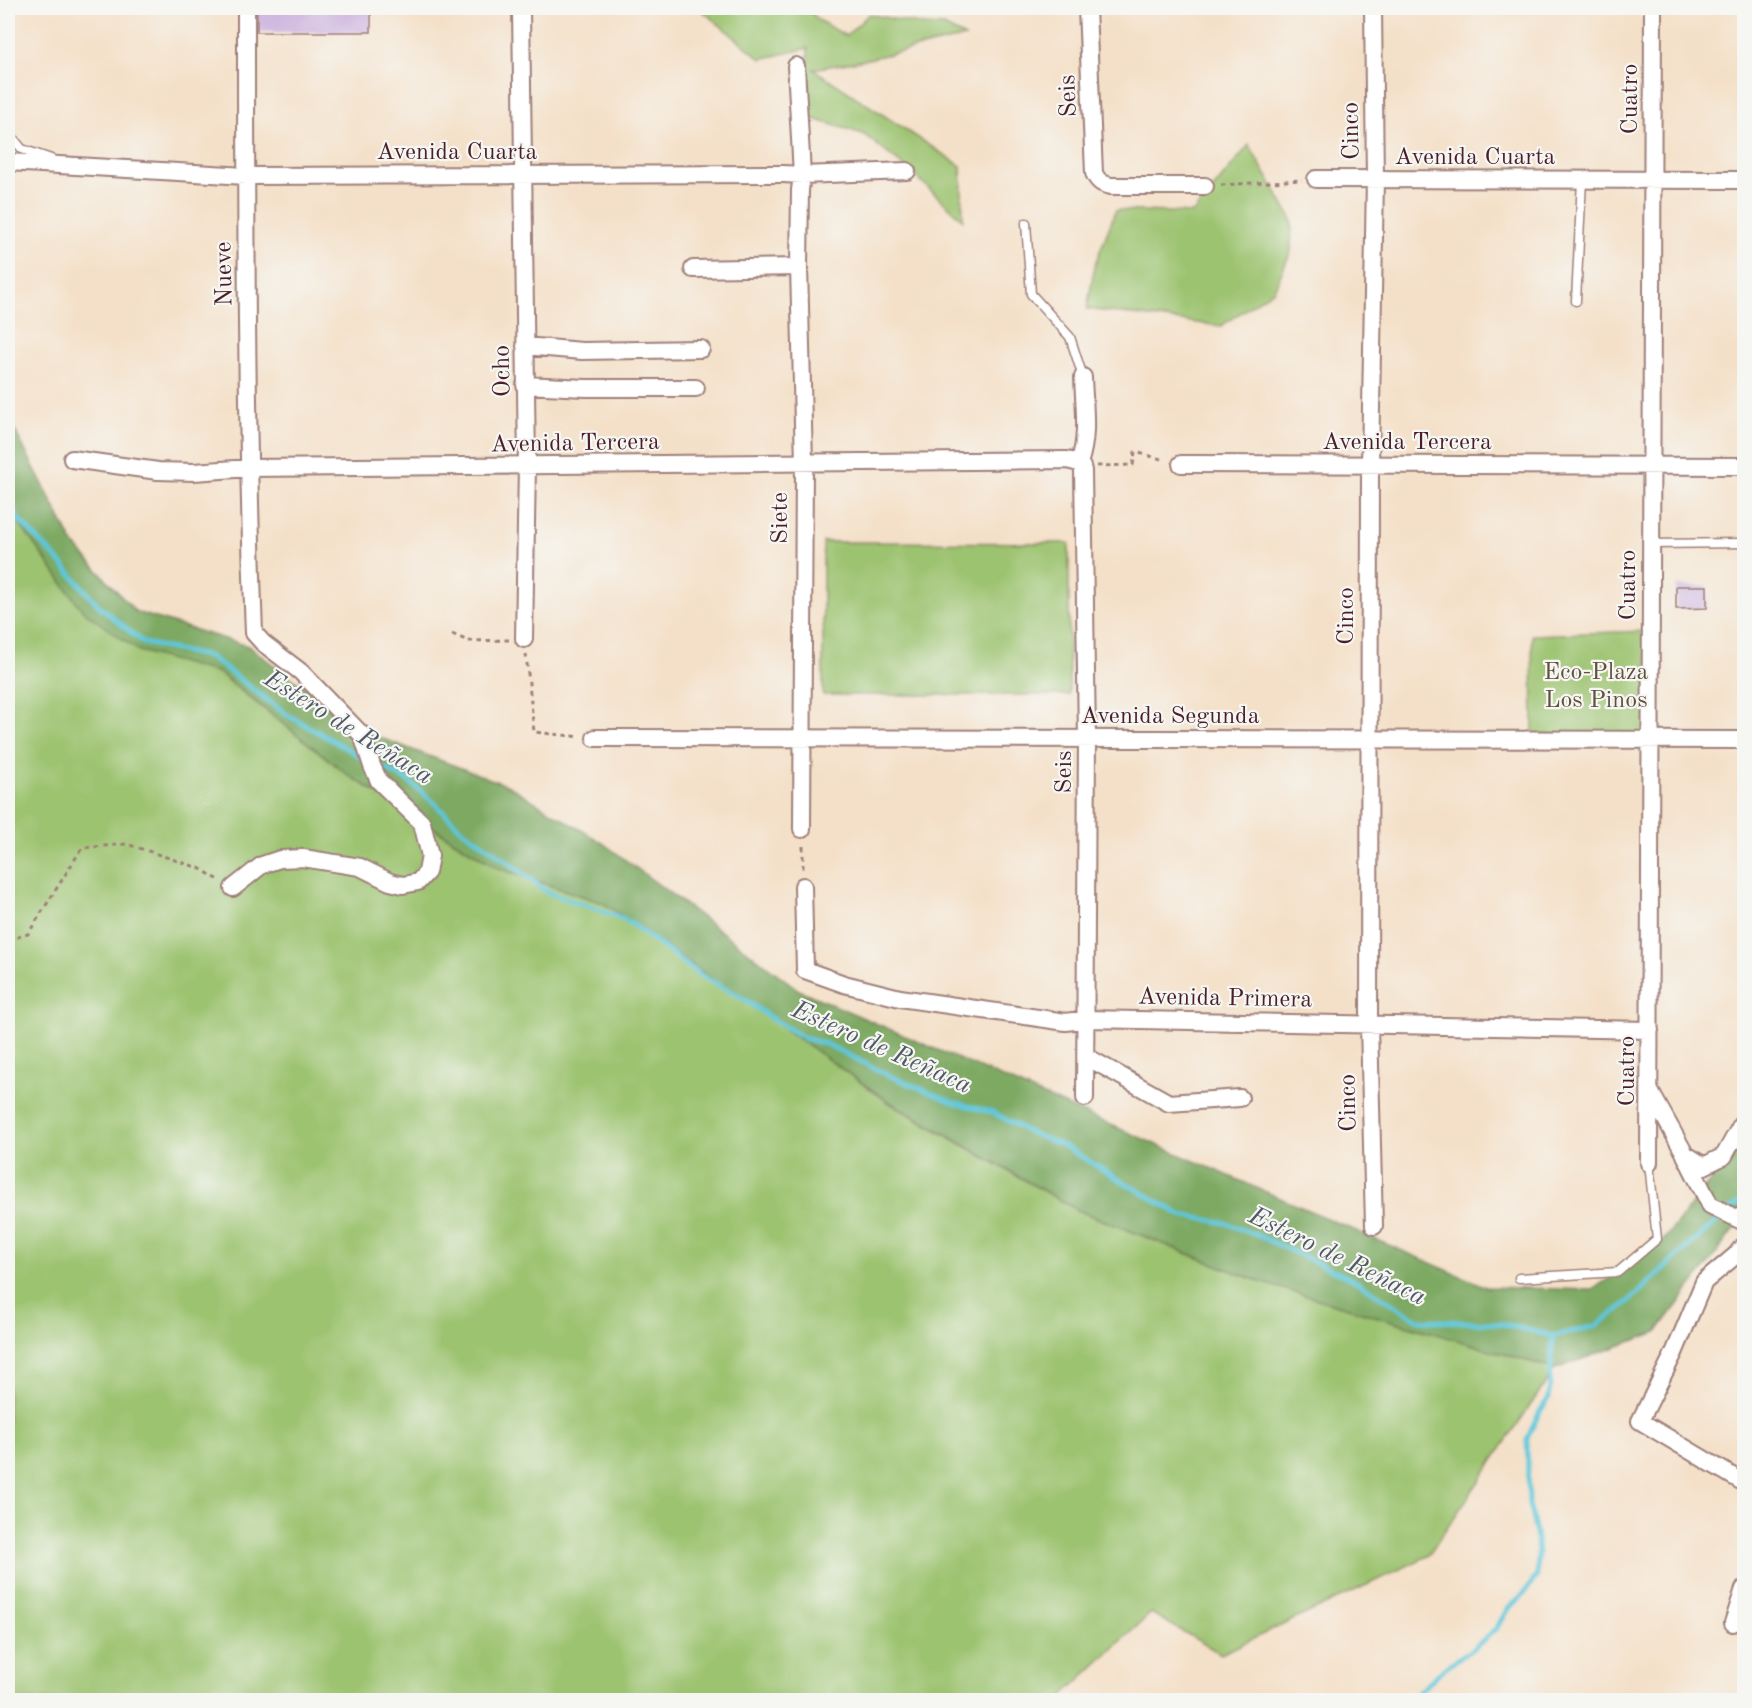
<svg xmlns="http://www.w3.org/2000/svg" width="1752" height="1708" viewBox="0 0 1752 1708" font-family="'Old Standard TT',serif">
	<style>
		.green { fill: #9cc36f; stroke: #73714d; stroke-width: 1.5; fill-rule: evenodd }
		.forest { fill: #7da962; stroke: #646446; stroke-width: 1.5 }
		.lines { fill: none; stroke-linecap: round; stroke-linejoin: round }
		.stream { stroke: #5dc6d9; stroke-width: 5 }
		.building { fill: #c5a6db }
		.service-casing { stroke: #9f807a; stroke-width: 11 }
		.minor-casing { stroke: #9f807a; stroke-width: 20 }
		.path { stroke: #9f807a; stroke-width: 3; stroke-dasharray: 4.5 4.5; stroke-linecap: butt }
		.service { stroke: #fff; stroke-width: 8 }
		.minor { stroke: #fff; stroke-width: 16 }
		.labels { text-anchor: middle; stroke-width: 4.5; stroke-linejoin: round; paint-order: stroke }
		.street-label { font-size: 24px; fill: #4a1f2b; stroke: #f6f6f2 }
		.park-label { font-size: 24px; fill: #63503f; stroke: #f6f6f2 }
		.water-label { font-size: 26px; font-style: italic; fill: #515968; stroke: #f6f6f2 }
	</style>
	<rect width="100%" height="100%" fill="#f6f6f2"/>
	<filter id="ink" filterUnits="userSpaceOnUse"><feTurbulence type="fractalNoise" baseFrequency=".0167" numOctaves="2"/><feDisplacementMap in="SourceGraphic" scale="12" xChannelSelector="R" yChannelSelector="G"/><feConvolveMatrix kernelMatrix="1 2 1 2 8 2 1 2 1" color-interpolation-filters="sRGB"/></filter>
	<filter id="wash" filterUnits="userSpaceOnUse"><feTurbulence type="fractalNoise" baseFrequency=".008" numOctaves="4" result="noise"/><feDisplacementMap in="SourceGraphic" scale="24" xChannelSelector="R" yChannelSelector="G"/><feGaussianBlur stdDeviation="1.35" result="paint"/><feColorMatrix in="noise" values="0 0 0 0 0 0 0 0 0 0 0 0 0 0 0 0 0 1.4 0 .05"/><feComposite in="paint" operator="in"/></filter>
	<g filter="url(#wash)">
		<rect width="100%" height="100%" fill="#f4e0c8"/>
		<path class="green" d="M699,8H807L818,20L846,36L869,14L924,25L944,26L965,37L859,61L813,69L961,166L963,220L910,171L863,134L810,118L808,48L761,59Z
			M1249,145L1292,220L1291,251L1274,290L1221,326L1087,309L1095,264L1116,210L1193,213Z
			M8,469L14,485L49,554L91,607L149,643L194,664L230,660L275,669L319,694L342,720L371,749L442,793L569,878L616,901L693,965L737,986L829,1040L891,1066L976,1087L1157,1195L1284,1242L1331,1263L1378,1289L1417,1301L1449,1306L1469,1315L1540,1323H1557L1570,1317L1583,1307L1632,1285L1688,1220L1698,1196L1736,1149L1744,1144V1158L1738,1163C1717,1198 1694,1239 1664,1268C1647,1284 1625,1299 1604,1310C1597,1314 1590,1316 1583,1319C1578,1322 1574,1327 1567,1328C1539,1335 1486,1330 1459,1318L1386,1302L1348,1286L1310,1265L1220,1229L1199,1222L1151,1209L967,1101L919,1090L829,1060L891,1104L1077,1210L1260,1282L1555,1369L1428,1556L1221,1654L1151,1613L1058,1700H8ZM240,677L285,695L315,715L351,752L390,787L476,838L549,885L498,868L351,777L227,680Z
			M823,542L1069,543V695H823Z
			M1647,631V736L1533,734L1532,635Z"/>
		<path class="forest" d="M8,417L73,543L136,612L248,646L362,731L509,786L603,843L799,990L1486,1287L1592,1290L1663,1241L1744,1139V1216L1657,1332L1555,1369L1260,1282L1077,1210L891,1103L603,903L498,868L351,777L219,673L139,651L82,610L8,508Z"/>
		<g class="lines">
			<path class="stream" d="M8,498L18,519L60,562L99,606L144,643L210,657L286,714L365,759
				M376,764L408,781L430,799L461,829L493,851L547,892L622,918L636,927L700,975L744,999L772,1019L804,1038L826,1044L888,1075L953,1102L994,1113L1028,1132L1064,1146L1110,1174L1181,1215L1226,1223L1261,1237L1352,1279L1418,1320L1503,1324L1553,1336L1596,1326L1627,1303L1684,1250L1744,1198
				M1410,1700L1447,1666L1474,1648L1496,1629L1507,1610L1524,1593L1537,1576L1538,1553L1536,1532L1529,1505L1527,1439L1539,1413L1549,1398L1553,1336"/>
		</g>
		<g id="blocks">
			<path class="building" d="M257,8H371V32H257Z
				M1676,586H1707V608L1676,609Z"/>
		</g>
	</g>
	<g filter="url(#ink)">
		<use href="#blocks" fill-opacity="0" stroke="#9f807a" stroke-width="1.5"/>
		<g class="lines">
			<defs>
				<path id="service" d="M8,132L22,149L51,159
					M1026,223L1031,294L1070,337L1083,377
					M1576,301L1582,180
					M1651,544L1744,543
					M1519,1278L1618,1272L1657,1239L1649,1163"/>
				<path id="minor" d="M521,8L527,466L524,639
					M1087,8L1094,173C1098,182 1102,184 1111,186H1205
					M1373,8L1375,179L1370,465L1369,1024L1374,1226
					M796,66L802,175L800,190L799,267L804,463L802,829
					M8,162L246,176L783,174L802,175L907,171
					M1316,179L1744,180
					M693,269L799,267
					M525,346L582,351L701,349
					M1083,377C1084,406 1089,436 1079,463L1082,467L1083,471L1087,739L1085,1098
					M525,385L586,388H696
					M72,459L158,471L194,472L249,468L1067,460L1079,463
					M1181,464L1744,466
					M595,738L1744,740
					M803,886L805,970L844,984L900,998L1066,1022L1087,1019L1650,1030
					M233,888L262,865L280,859L303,858L360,867L390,882L403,885L418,882L427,872L430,856L422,823L379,781L372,766L362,735L301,672L263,643L254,633C246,425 246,216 246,8
					M1087,1057L1169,1103L1240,1098
					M1650,1091L1685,1154L1704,1166L1724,1156L1744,1120
					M1685,1155L1710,1205L1744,1222
					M1649,1163L1653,8
					M1744,1245L1736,1255L1704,1282L1674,1353L1640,1421L1744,1483
					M1733,1623L1744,1589"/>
			</defs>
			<use href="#service" class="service-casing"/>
			<use href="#minor" class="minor-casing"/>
			<path class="path" d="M1221,185L1302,180
				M1097,466L1133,465L1135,452L1165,460
				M452,634L468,641L509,640
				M526,654L534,732L581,737
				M803,846V872
				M8,940L28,934L82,848L127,844L199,868L219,880"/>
			<use href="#service" class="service"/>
			<use href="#minor" class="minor"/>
		</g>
	</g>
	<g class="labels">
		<g class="street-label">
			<text transform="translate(1067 96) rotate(-92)" y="8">Seis</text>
			<text transform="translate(1629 99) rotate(-90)" y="8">Cuatro</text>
			<text transform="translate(1350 131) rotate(-91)" y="8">Cinco</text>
			<text x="457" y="159">Avenida Cuarta</text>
			<text x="1475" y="164">Avenida Cuarta</text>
			<text transform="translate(223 274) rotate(-91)" y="8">Nueve</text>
			<text transform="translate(501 371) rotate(-91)" y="8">Ocho</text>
			<text x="1407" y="449">Avenida Tercera</text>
			<text transform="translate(575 442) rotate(-1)" y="8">Avenida Tercera</text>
			<text transform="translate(779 518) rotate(-90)" y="8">Siete</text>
			<text transform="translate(1627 585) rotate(-90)" y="8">Cuatro</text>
			<text transform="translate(1345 616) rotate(-90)" y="8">Cinco</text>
			<text x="1170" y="723">Avenida Segunda</text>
			<text transform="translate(1063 772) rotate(-90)" y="8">Seis</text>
			<text transform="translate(1225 997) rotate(1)" y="8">Avenida Primera</text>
			<text transform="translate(1626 1071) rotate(-90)" y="8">Cuatro</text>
			<text transform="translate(1347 1103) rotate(-91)" y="8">Cinco</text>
		</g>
		<g class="park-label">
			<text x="1596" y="679">Eco-Plaza<tspan x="1596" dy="28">Los Pinos</tspan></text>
		</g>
		<g class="water-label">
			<text transform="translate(349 726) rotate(32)" y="9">Estero de Reñaca</text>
			<text transform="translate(882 1046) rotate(24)" y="9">Estero de Reñaca</text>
			<text transform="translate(1338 1255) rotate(26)" y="9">Estero de Reñaca</text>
		</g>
	</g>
	<rect width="1752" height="1708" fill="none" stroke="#f6f6f2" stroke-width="30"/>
</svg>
